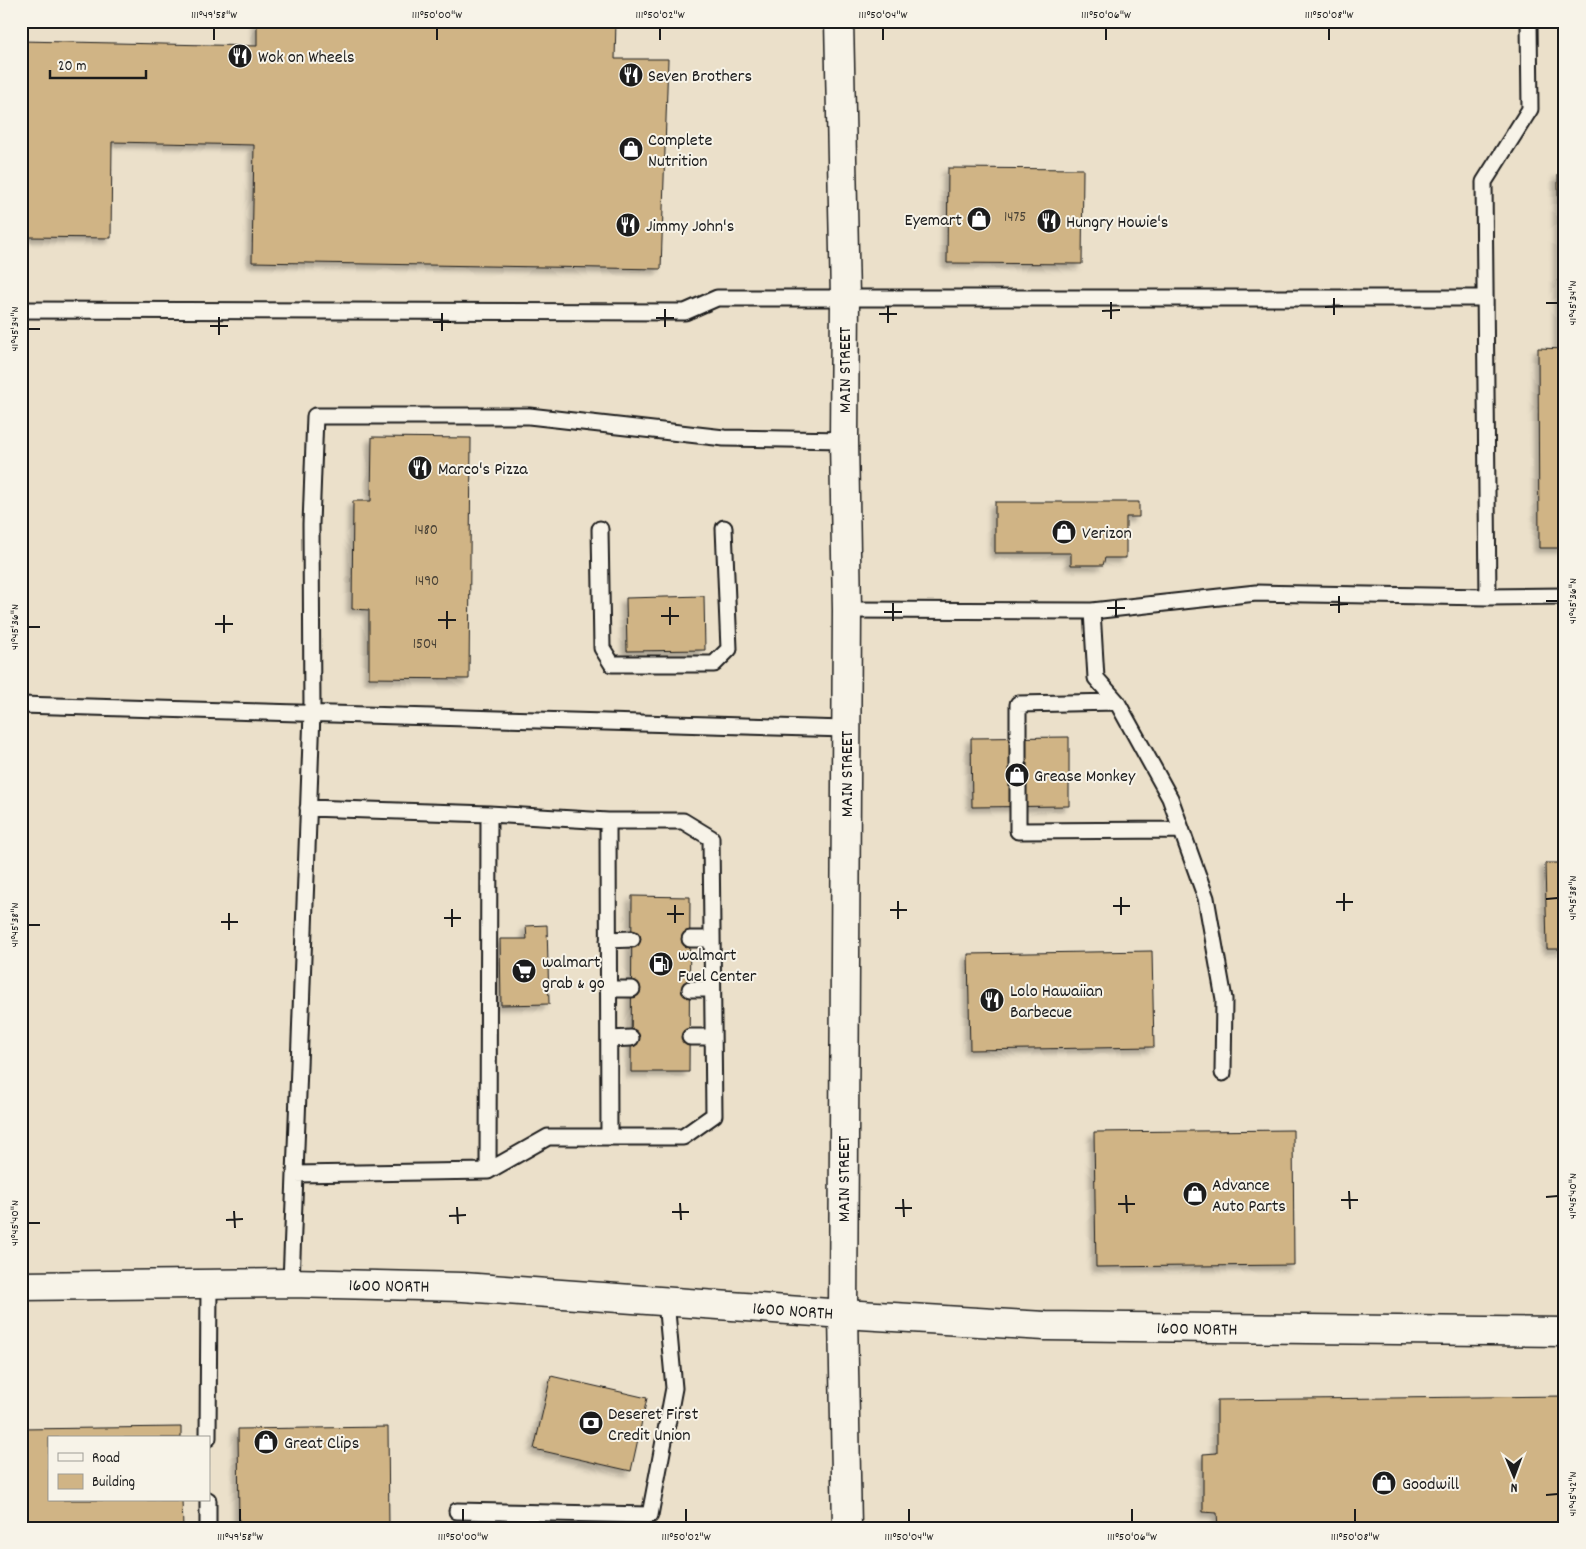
<svg xmlns="http://www.w3.org/2000/svg" width="1586" height="1549" viewBox="0 0 1586 1549" font-family="Dekko,sans-serif">
	<style>
		.built { fill: #ebe0ca; fill-rule: evenodd }
		.building { fill: #d0b485; stroke: #1c1c1c; filter: url(#shadow) }
		.lines { fill: none; stroke-linecap: round; stroke-linejoin: round }
		.lane-casing { stroke: #1c1c1c; stroke-width: 19 }
		.street-casing { stroke: #1c1c1c; stroke-width: 31 }
		.secondary-casing { stroke: #1c1c1c; stroke-width: 31 }
		.primary-casing { stroke: #1c1c1c; stroke-width: 31 }
		.lane { stroke: #f7f3e8; stroke-width: 15 }
		.street { stroke: #f7f3e8; stroke-width: 28 }
		.secondary { stroke: #f7f3e8; stroke-width: 28 }
		.primary { stroke: #f7f3e8; stroke-width: 28 }
		.ticks { fill: none; stroke: #1c1c1c; stroke-width: 2 }
		.labels { text-anchor: middle; stroke-width: 4; stroke-linejoin: round; paint-order: stroke }
		.number-label { font-size: 15px; fill: #494236 }
		.poi-label { font-size: 18px; fill: #1c1c1c; stroke: #f7f3e8; text-anchor: start }
		.street-label { font-size: 18px; fill: #1c1c1c; stroke: #f7f3e8 }
		.neatline { fill: none; stroke: #1c1c1c; stroke-width: 2 }
		.ticks-label { font-size: 12px; text-anchor: middle; fill: #1c1c1c }
	</style>
	<defs>
		<filter id="shadow"><feDropShadow dx="-4.5" dy="4.5" stdDeviation="2.5" flood-color="#0004"/></filter>
	</defs>
	<rect width="100%" height="100%" fill="#f7f3e8"/>
	<filter id="ink" filterUnits="userSpaceOnUse"><feTurbulence type="fractalNoise" baseFrequency=".02" numOctaves="2"/><feDisplacementMap in="SourceGraphic" scale="10" xChannelSelector="R" yChannelSelector="G"/><feConvolveMatrix kernelMatrix="1 2 1 2 8 2 1 2 1" color-interpolation-filters="sRGB"/></filter>
	<g filter="url(#ink)">
		<path class="built" d="M21,21H1565V1528H21ZM49,1438H209V1500H49Z"/>
		<path class="building" d="M257,21H616L615,59H668L661,269L252,262L254,145L112,142L111,238L29,237L21,274V41L257,46Z
			M948,168L1083,169L1082,264L947,263Z
			M1558,174H1565V349L1559,350Z
			M1538,348L1565,349V548H1539Z
			M372,437L471,438L469,679L369,678V610L352,609L353,501H371Z
			M995,502H1139V517H1126V558H1105L1103,565H1071V553H995Z
			M704,596L705,650L627,651L626,598Z
			M1069,737V806L972,807L971,738Z
			M1545,863H1565V949H1547Z
			M632,896L690,897L689,1072H631Z
			M547,925L549,1004L501,1005L500,939H527L526,926Z
			M1152,951L1154,1047L970,1050L968,954Z
			M1293,1130L1294,1265L1096,1267L1094,1132Z
			M551,1376L647,1398L631,1471L534,1449Z
			M1565,1396V1528H1218L1217,1513L1203,1512V1454L1217,1453V1400Z
			M181,1427V1438H49V1500H182L183,1528H21V1429Z
			M388,1427L389,1528H239L238,1429Z"/>
		<g class="lines">
			<defs>
				<path id="lane" d="M21,310L685,312L717,298H1485
					M600,529L602,648L612,664H714L729,649L724,528
					M1488,597L1565,596
					M847,610L1092,611L1256,593L1488,597L1484,182L1530,109L1529,21
					M1092,611L1096,678L1117,702L1170,798L1206,898L1224,999L1223,1073
					M1117,702L1018,704V831L1181,830
					M21,705L846,729
					M608,821L609,1137
					M690,939H712
					M608,940L632,939
					M608,989H632
					M690,989H712
					M690,1037H713
					M609,1039L631,1038
					M488,1171L489,814
					M295,1174L488,1171L548,1137H683L714,1115L711,838L683,821H608L489,814L308,808
					M291,1283L312,713L311,524L315,416H529L724,438L844,440
					M208,1438L209,1284
					M457,1511L650,1515L674,1388L666,1301
					M208,1528V1500"/>
				<path id="street" d="M843,1314L1045,1326L1565,1332"/>
				<path id="secondary" d="M21,1286L291,1283L463,1287L843,1314"/>
				<path id="primary" d="M839,21L845,297L844,440L847,610L843,1314L847,1528"/>
			</defs>
			<use href="#lane" class="lane-casing"/>
			<use href="#street" class="street-casing"/>
			<use href="#secondary" class="secondary-casing"/>
			<use href="#primary" class="primary-casing"/>
			<use href="#lane" class="lane"/>
			<use href="#street" class="street"/>
			<use href="#secondary" class="secondary"/>
			<use href="#primary" class="primary"/>
		</g>
	</g>
	<path class="ticks" d="M214,28V40M437,28V40M660,28V40M883,28V40M1106,28V40M1329,28V40M1334,298V315M1111,302V319M1546,303H1558M888,306V323M1325,307L1343,306M665,309V327M1102,311L1120,310M442,313V331M879,314H897M219,317V335M656,318H674M433,322H451M210,326H228M28,329H40M1339,596V613M1116,600V617M1546,601H1558M893,603V621M1330,605L1348,604M670,607V625M1107,608H1125M447,611V629M884,612H902M224,615V633M661,616H679M438,620H456M215,624H233M28,627H40M1344,893V911M1121,897V915M1546,899L1558,898M898,901V919M1336,902H1353M675,905V923M1113,906H1130M452,909V927M890,910H907M229,913V930M667,914H684M444,918H461M221,922H238M28,925H40M1349,1191L1350,1209M1126,1195L1127,1213M1546,1197L1558,1196M903,1199L904,1217M1341,1200H1358M680,1203L681,1220M1118,1204H1135M457,1207L458,1224M895,1208H912M234,1211L235,1228M672,1212H689M449,1216L466,1215M226,1220L243,1219M28,1223H40M1546,1495L1558,1494M240,1509V1522M463,1509V1522M686,1509V1522M909,1509V1522M1132,1509V1522M1355,1509V1522"/>
	<defs>
		<symbol id="restaurant-disc" viewBox="-11 -11 22 22"><circle r="9.5" fill="#1c1c1c" stroke="#f7f3e8"/><path d="M-5-6h1v4h1v-4h1v4h1v-4h1v5L-1.5 .5V6h-2V.5L-5-1ZM5-6V6H3V1.5H1.5Q1.5-4 5-6Z" fill="#fff"/></symbol>
		<symbol id="shop-disc" viewBox="-11 -11 22 22"><circle r="9.5" fill="#1c1c1c" stroke="#f7f3e8"/><path d="M-5-2.5h2.3a2.7 3.5 0 0 1 5.4 0H5L5.5 6h-11ZM-1.5-2.5h3a1.5 2.3 0 0 0-3 0Z" fill="#fff"/></symbol>
		<symbol id="fuel-disc" viewBox="-11 -11 22 22"><circle r="9.5" fill="#1c1c1c" stroke="#f7f3e8"/><path d="M-5.5-6h7V0h2V4h1.3V-2.5L3-4.5l.8-.8L6-3V5H2.5V1h-1V6h-7ZM-4.2-4.7v3.2H.2V-4.7Z" fill="#fff"/></symbol>
		<symbol id="supermarket-disc" viewBox="-11 -11 22 22"><circle r="9.5" fill="#1c1c1c" stroke="#f7f3e8"/><path d="M-6-5.5h2.5l.6 2H6L4.5 2H-2.5L-4.4-4H-6ZM-1.5 3.2a1.3 1.3 0 1 0 .1 0ZM3 3.2a1.3 1.3 0 1 0 .1 0Z" fill="#fff"/></symbol>
		<symbol id="bank-disc" viewBox="-11 -11 22 22"><circle r="9.5" fill="#1c1c1c" stroke="#f7f3e8"/><path d="M-6-4H6V4H-6ZM0-2.3a2.3 2.3 0 1 0 0 4.6a2.3 2.3 0 1 0 0-4.6Z" fill="#fff"/></symbol>
	</defs>
	<g fill-rule="evenodd">
		<use href="#restaurant-disc" x="226" y="42" width="28" height="28"/>
		<use href="#restaurant-disc" x="617" y="61" width="28" height="28"/>
		<use href="#shop-disc" x="617" y="135" width="28" height="28"/>
		<use href="#shop-disc" x="965" y="205" width="28" height="28"/>
		<use href="#restaurant-disc" x="1035" y="207" width="28" height="28"/>
		<use href="#restaurant-disc" x="614" y="211" width="28" height="28"/>
		<use href="#restaurant-disc" x="406" y="454" width="28" height="28"/>
		<use href="#shop-disc" x="1050" y="518" width="28" height="28"/>
		<use href="#shop-disc" x="1003" y="761" width="28" height="28"/>
		<use href="#fuel-disc" x="647" y="950" width="28" height="28"/>
		<use href="#supermarket-disc" x="510" y="957" width="28" height="28"/>
		<use href="#restaurant-disc" x="978" y="986" width="28" height="28"/>
		<use href="#shop-disc" x="1181" y="1180" width="28" height="28"/>
		<use href="#bank-disc" x="577" y="1409" width="28" height="28"/>
		<use href="#shop-disc" x="252" y="1428" width="28" height="28"/>
		<use href="#shop-disc" x="1370" y="1469" width="28" height="28"/>
	</g>
	<g class="labels">
		<g class="number-label">
			<text x="1015" y="221">1475</text>
			<text x="426" y="534">1480</text>
			<text x="427" y="585">1490</text>
			<text x="425" y="648">1504</text>
		</g>
		<g class="poi-label">
			<text x="258" y="62">Wok on Wheels</text>
			<text x="648" y="81">Seven Brothers</text>
			<text x="648" y="145">Complete<tspan x="648" dy="21">Nutrition</tspan></text>
			<text x="962" y="225" text-anchor="end">Eyemart</text>
			<text x="1066" y="227">Hungry Howie's</text>
			<text x="646" y="231">Jimmy John's</text>
			<text x="438" y="474">Marco's Pizza</text>
			<text x="1082" y="538">Verizon</text>
			<text x="1034" y="781">Grease Monkey</text>
			<text x="678" y="960">walmart<tspan x="678" dy="21">Fuel Center</tspan></text>
			<text x="542" y="967">walmart<tspan x="542" dy="21">grab &amp; go</tspan></text>
			<text x="1010" y="996">Lolo Hawaiian<tspan x="1010" dy="21">Barbecue</tspan></text>
			<text x="1212" y="1190">Advance<tspan x="1212" dy="21">Auto Parts</tspan></text>
			<text x="608" y="1419">Deseret First<tspan x="608" dy="21">Credit Union</tspan></text>
			<text x="284" y="1448">Great Clips</text>
			<text x="1402" y="1489">Goodwill</text>
		</g>
		<g class="street-label">
			<text transform="translate(844 370) rotate(-90)" y="6">MAIN STREET</text>
			<text transform="translate(846 774) rotate(-90)" y="6">MAIN STREET</text>
			<text transform="translate(843 1179) rotate(-90)" y="6">MAIN STREET</text>
			<text transform="translate(389 1285) rotate(1)" y="6">1600 NORTH</text>
			<text transform="translate(793 1310) rotate(4)" y="6">1600 NORTH</text>
			<text transform="translate(1197 1328) rotate(1)" y="6">1600 NORTH</text>
		</g>
	</g>
	<rect width="1586" height="1549" fill="none" stroke="#f7f3e8" stroke-width="55"/>
	<rect x="48" y="1436" width="162" height="65" fill="#f7f3e8" stroke="#9f9d96"/>
	<rect x="58" y="1453" width="25" height="8" fill="#f7f3e8" stroke="#9f9d96"/>
	<text x="92" y="1462" font-size="15" fill="#1c1c1c">Road</text>
	<rect x="58" y="1474" width="25" height="15" fill="#d0b485" stroke="#9f9d96"/>
	<text x="92" y="1486" font-size="15" fill="#1c1c1c">Building</text>
	<g transform="translate(1514 1476) rotate(179)" stroke="#f7f3e8" stroke-width="4" paint-order="stroke">
	<path d="M0-4L9 19L0 12L-9 19Z" fill="#1c1c1c"/>
	<text y="-8" font-size="14" font-weight="bold" text-anchor="middle" fill="#1c1c1c">N</text>
	</g>
	<path d="M50 70v8h96v-8" fill="none" stroke="#1c1c1c" stroke-width="2.5"/>
	<text x="58" y="70" font-size="15" fill="#1c1c1c" stroke="#f7f3e8" stroke-width="4" paint-order="stroke">20 m</text>
	<rect x="28" y="28" width="1530" height="1494" class="neatline"/>
	<g class="ticks-label">
		<text x="214" y="18">111°49'58"W</text>
		<text x="437" y="18">111°50'00"W</text>
		<text x="660" y="18">111°50'02"W</text>
		<text x="883" y="18">111°50'04"W</text>
		<text x="1106" y="18">111°50'06"W</text>
		<text x="1329" y="18">111°50'08"W</text>
		<text transform="translate(1572 303) rotate(-90)" y="4">41°45'34"N</text>
		<text transform="translate(14 329) rotate(-90)" y="4">41°45'34"N</text>
		<text transform="translate(1572 601) rotate(-90)" y="4">41°45'36"N</text>
		<text transform="translate(14 627) rotate(-90)" y="4">41°45'36"N</text>
		<text transform="translate(1572 898) rotate(-90)" y="4">41°45'38"N</text>
		<text transform="translate(14 925) rotate(-90)" y="4">41°45'38"N</text>
		<text transform="translate(1572 1196) rotate(-90)" y="4">41°45'40"N</text>
		<text transform="translate(14 1223) rotate(-90)" y="4">41°45'40"N</text>
		<text transform="translate(1572 1494) rotate(-90)" y="4">41°45'42"N</text>
		<text x="240" y="1540">111°49'58"W</text>
		<text x="463" y="1540">111°50'00"W</text>
		<text x="686" y="1540">111°50'02"W</text>
		<text x="909" y="1540">111°50'04"W</text>
		<text x="1132" y="1540">111°50'06"W</text>
		<text x="1355" y="1540">111°50'08"W</text>
	</g>
</svg>
